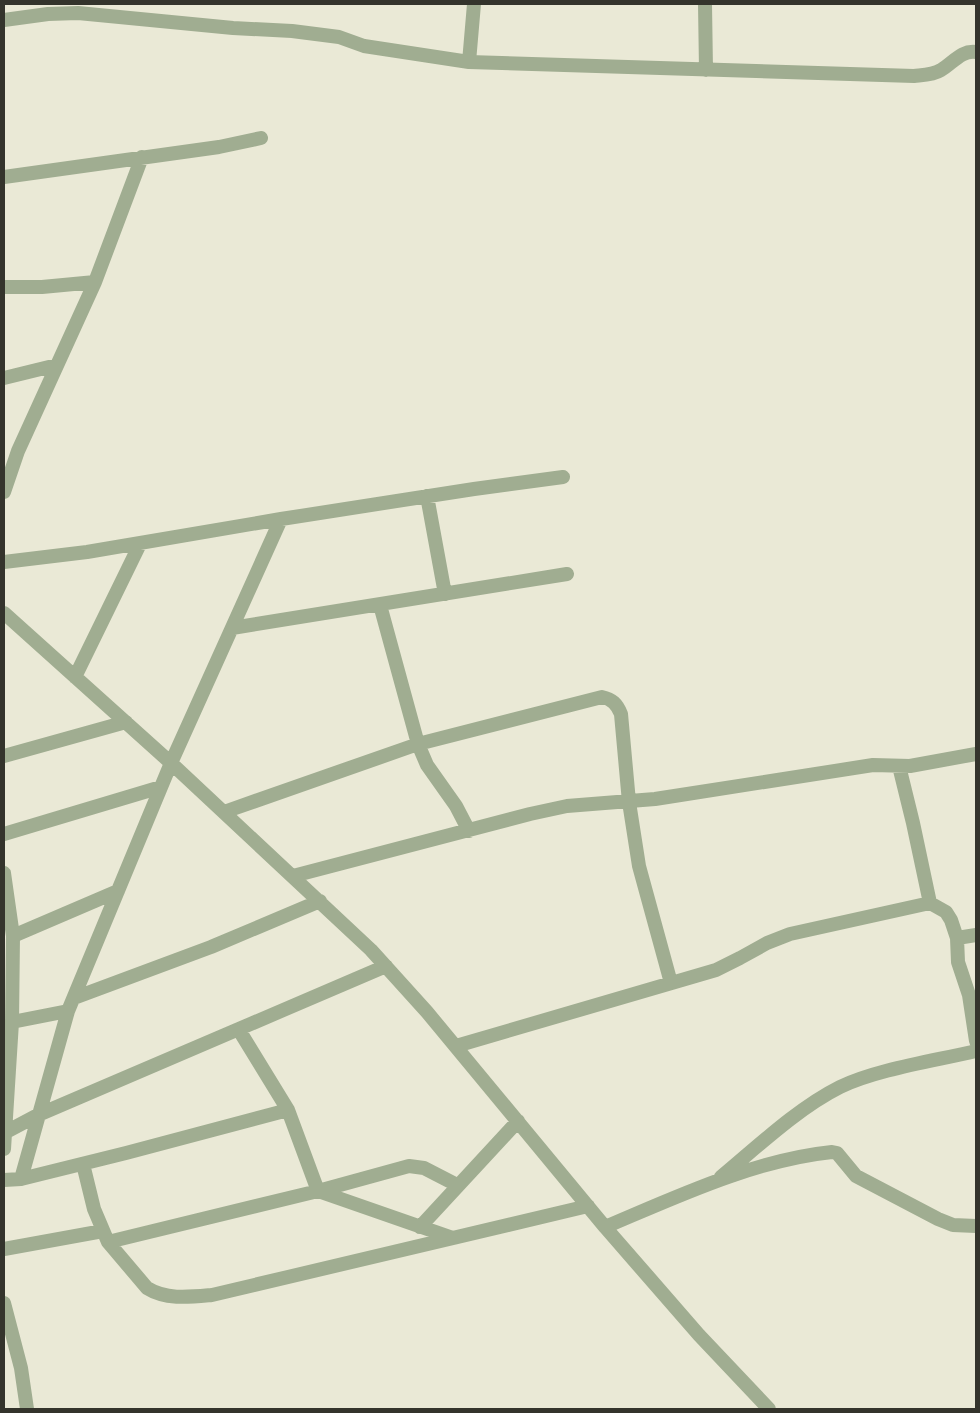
<svg xmlns="http://www.w3.org/2000/svg" width="980" height="1413" viewBox="0 0 980 1413" font-family="'Noto Sans',sans-serif">
	<style>
		.lines { fill: none; stroke-linecap: round; stroke-linejoin: round }
		.minor { stroke: #a0ad91; stroke-width: 14 }
	</style>
	<rect width="100%" height="100%" fill="#eae9d6"/>
	<g class="lines">
		<path class="minor" d="M705,4L706,70
			M4,20L48,14L78,13L233,28L292,31L339,37L364,46L469,62L914,76C923,75 933,75 941,70C953,63 961,50 976,52
			M469,62L474,4
			M4,177L219,147L261,138
			M4,287H42L95,282
			M4,378L57,365
			M4,492L18,451L95,282L142,157
			M427,496L445,594
			M4,562L87,552L281,519L474,489L563,477
			M380,605L418,744L427,765L456,806L469,831
			M4,613L171,763L371,950L427,1012L605,1227L699,1335L769,1409
			M232,628L567,574
			M75,677L140,544
			M4,756L126,722
			M899,766L913,823L930,903
			M224,812L418,744L602,697C612,699 617,704 621,714L629,802L639,866L671,983
			M4,834L161,787
			M4,873L13,936L12,1022L4,1149
			M293,876L530,814L567,806L655,799L873,765L910,766L976,754
			M13,936L118,891
			M957,938L976,935
			M74,998L211,947L320,901
			M12,1022L68,1011
			M239,1030L288,1110L318,1191L453,1238
			M456,1046L716,970L740,958L767,943L790,934L930,903L946,912L951,920L957,938L958,962L969,995L976,1041
			M4,1133L38,1115L386,966
			M83,1164L94,1209L108,1242L147,1288C166,1300 190,1297 212,1295L588,1206
			M721,1177C757,1147 798,1108 840,1087C878,1069 934,1061 976,1051
			M21,1179L126,1153L288,1110
			M4,1180L21,1179L68,1011L171,763L281,519
			M420,1227L518,1121
			M605,1227C676,1197 754,1160 832,1152L837,1153L856,1176L938,1219L953,1225L976,1226
			M108,1242L318,1191L409,1166L424,1168L457,1185
			M4,1249L103,1231
			M4,1303L21,1368L27,1409"/>
	</g>
	<rect width="980" height="1413" fill="none" stroke="#34342c" stroke-width="10"/>
</svg>
